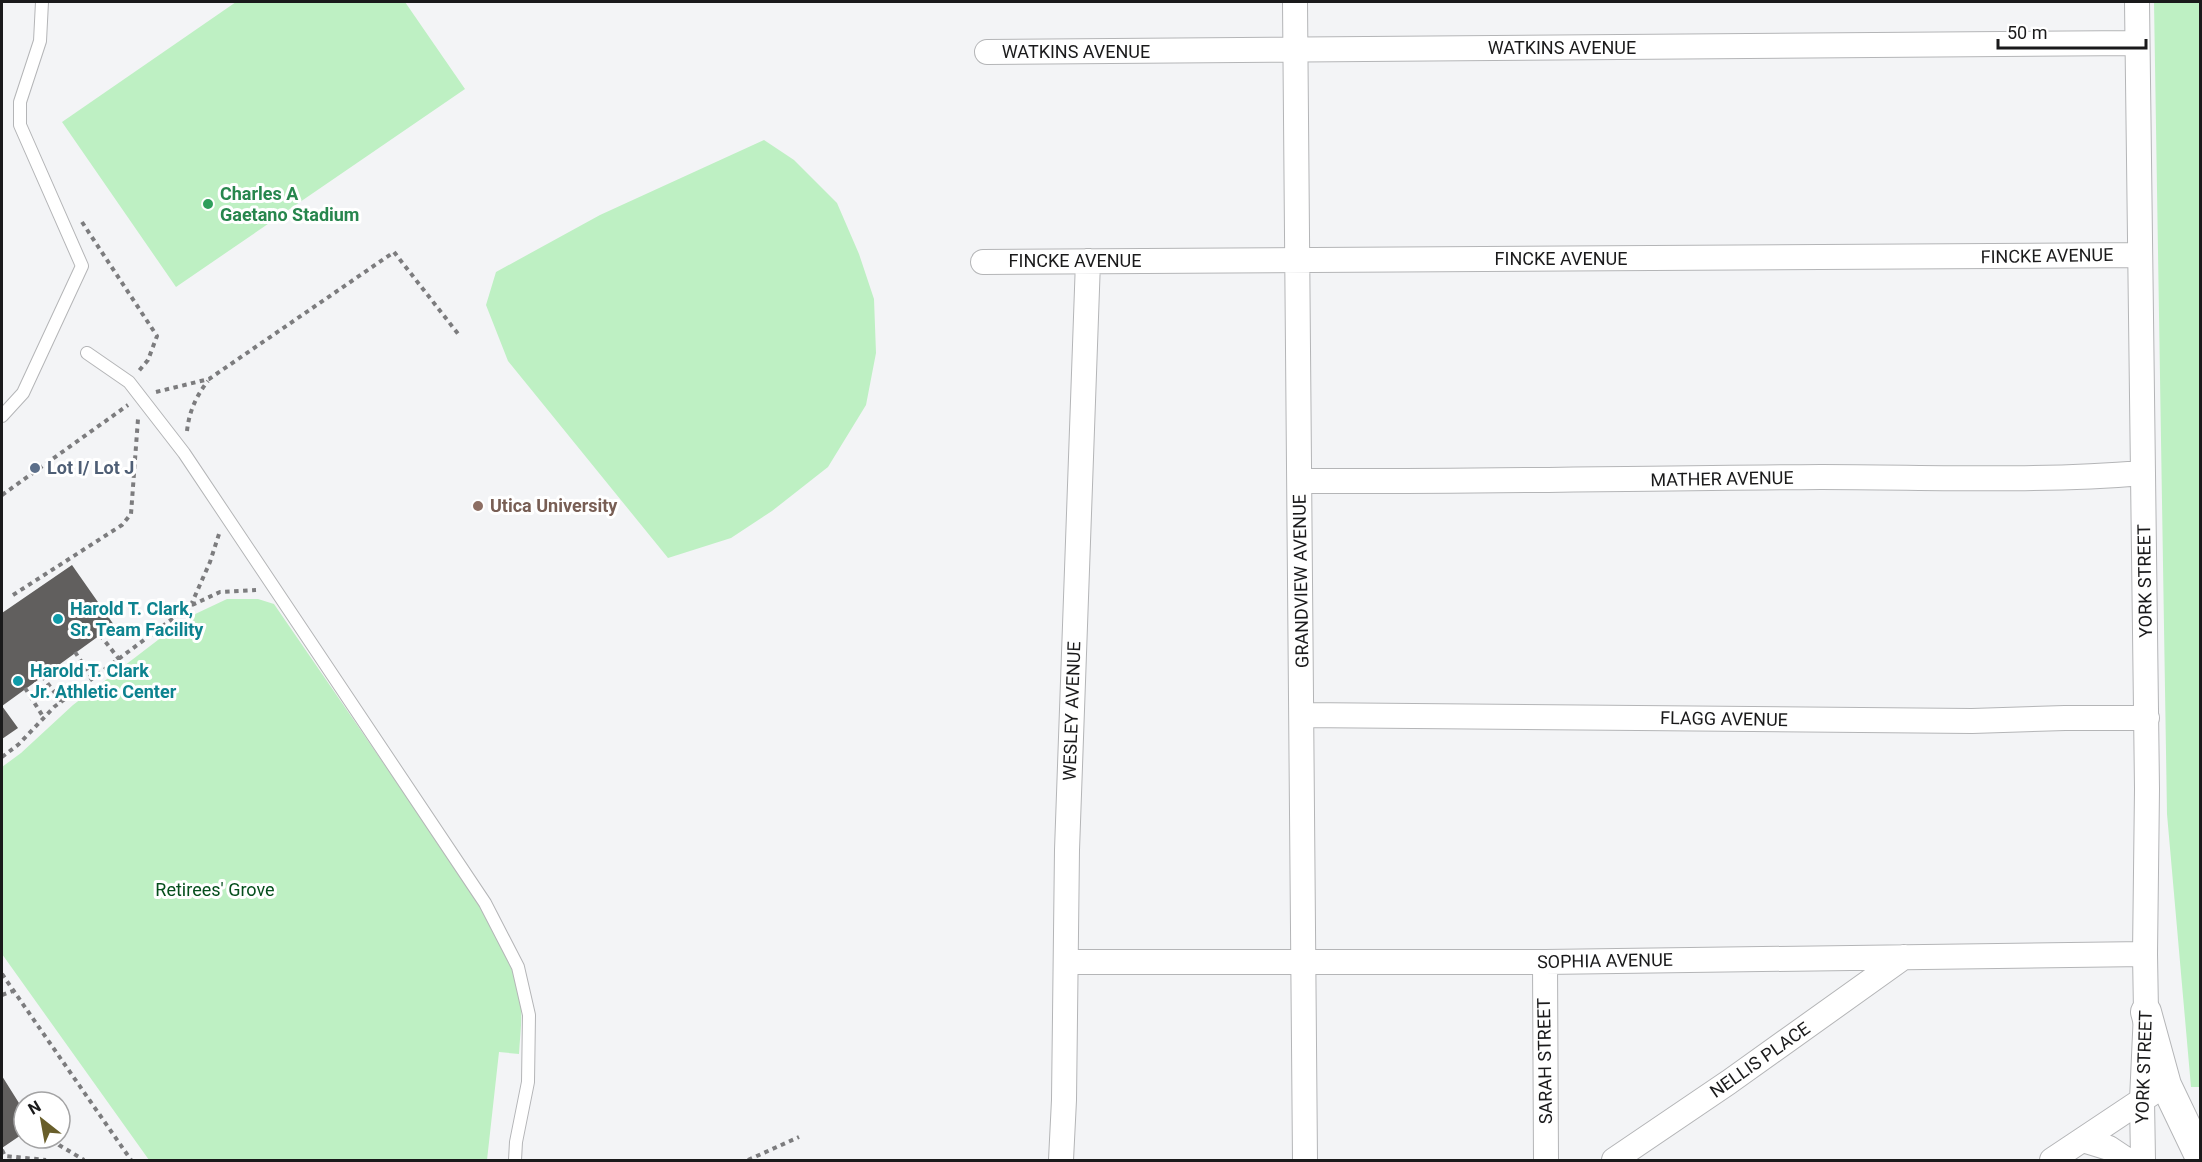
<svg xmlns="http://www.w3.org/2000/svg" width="2202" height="1162" viewBox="0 0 2202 1162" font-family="Roboto,sans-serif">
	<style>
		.green { fill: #bef0c3 }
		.building { fill: #615f5e }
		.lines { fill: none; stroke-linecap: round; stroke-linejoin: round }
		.service-casing { stroke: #b4b5b7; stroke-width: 14 }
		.minor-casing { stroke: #b4b5b7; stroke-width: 26 }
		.tertiary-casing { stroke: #b4b5b7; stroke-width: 32 }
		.path { stroke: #7c7c7e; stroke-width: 4; stroke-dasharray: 4.5 4.5; stroke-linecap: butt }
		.service { stroke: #fff; stroke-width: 12 }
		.minor { stroke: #fff; stroke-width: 24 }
		.tertiary { stroke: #fff; stroke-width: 30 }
		.leisure-dot { fill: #2e9e5b; stroke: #fff; stroke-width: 2 }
		.service-dot { fill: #5c6f8a; stroke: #fff; stroke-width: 2 }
		.education-dot { fill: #8d6e63; stroke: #fff; stroke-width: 2 }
		.culture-dot { fill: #0f9aa8; stroke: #fff; stroke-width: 2 }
		.labels { text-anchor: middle; stroke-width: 6; stroke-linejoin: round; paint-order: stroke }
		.street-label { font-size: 18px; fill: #1a1a1b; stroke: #fff }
		.leisure-label { font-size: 18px; font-weight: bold; fill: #27864d; stroke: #fff; text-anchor: start }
		.service-label { font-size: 18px; font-weight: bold; fill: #4e5e75; stroke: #fff; text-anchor: start }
		.education-label { font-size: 18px; font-weight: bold; fill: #785e54; stroke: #fff; text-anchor: start }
		.culture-label { font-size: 18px; font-weight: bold; fill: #0d838f; stroke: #fff; text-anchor: start }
		.park-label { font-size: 18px; fill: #054e1c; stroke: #fff }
	</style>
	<rect width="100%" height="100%" fill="#f3f4f6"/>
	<path class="green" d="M236,2H405L465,89L176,287L62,122Z
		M2154,2H2200V1087H2191L2167,814Z
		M764,140L794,160L837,203L859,254L874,299L876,353L866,405L828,467L772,511L731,538L668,558L508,361L486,305L496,272L600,215Z
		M227,599H258L274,604L463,879C486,916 513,954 520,997C523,1016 520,1035 519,1054L499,1052L487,1160H149L2,954V767L21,753L73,705L171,630L191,616Z"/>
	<path class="building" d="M72,565L114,625L2,706L18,728L2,739V613Z
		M2,1076L24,1111V1133L2,1148Z"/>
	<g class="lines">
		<defs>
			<path id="service" d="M87,353L129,382L184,453L485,903L518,967L529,1015L528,1082L516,1142L515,1160
				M2,416L23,393L82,266L20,125V102L40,41L42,2"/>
			<path id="minor" d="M1295,2L1305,1160
				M2137,2L2147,789L2145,954L2146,1012L2142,1100L2143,1160
				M987,52L2137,43
				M983,262L2139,255
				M1300,481C1474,482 1648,478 1821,477C1929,477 2036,482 2143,473
				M1302,715L1972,721L2065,718H2147
				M1066,962H1545L2145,954
				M1545,962L1546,1160
				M2083,1140L2109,1148L2127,1160
				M1061,1160L1064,1100L1067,850L1088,261
				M1614,1160L1729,1082L1904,957
				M2052,1160L2151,1094"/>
			<path id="tertiary" d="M2146,1012L2166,1085L2200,1156"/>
		</defs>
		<use href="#service" class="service-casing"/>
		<use href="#minor" class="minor-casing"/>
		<use href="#tertiary" class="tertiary-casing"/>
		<path class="path" d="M82,222L157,336L148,360L138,372
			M156,392L209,379L394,252L459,335
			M187,431C189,412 196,396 208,381
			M2,495L128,405
			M13,595L122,525L131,514L138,419
			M192,605L220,592L256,590
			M100,635L119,659
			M75,652L93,679
			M42,676L62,702
			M25,688L44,718
			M2,757L19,744L54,707L191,605L210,562L219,534
			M2,974L131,1160
			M2,995L13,991
			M53,1138L59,1145L84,1160
			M2,1150L5,1156L46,1160
			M748,1160L799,1137"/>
		<use href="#service" class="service"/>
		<use href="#minor" class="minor"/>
		<use href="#tertiary" class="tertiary"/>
	</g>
	<circle class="leisure-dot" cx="208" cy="204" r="6"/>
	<circle class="service-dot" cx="35" cy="468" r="6"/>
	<circle class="education-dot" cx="478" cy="506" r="6"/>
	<g class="culture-dot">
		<circle cx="58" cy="619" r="6"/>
		<circle cx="18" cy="681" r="6"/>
	</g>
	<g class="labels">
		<g class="street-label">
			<text x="1562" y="54">WATKINS AVENUE</text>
			<text x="1076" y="58">WATKINS AVENUE</text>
			<text transform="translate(2047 256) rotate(-1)" y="6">FINCKE AVENUE</text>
			<text x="1561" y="265">FINCKE AVENUE</text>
			<text x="1075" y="267">FINCKE AVENUE</text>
			<text transform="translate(1722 479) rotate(-1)" y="6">MATHER AVENUE</text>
			<text transform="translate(1301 581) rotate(-91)" y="6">GRANDVIEW AVENUE</text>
			<text transform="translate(2145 581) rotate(-91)" y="6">YORK STREET</text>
			<text transform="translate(1072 711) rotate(-88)" y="6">WESLEY AVENUE</text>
			<text transform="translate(1724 719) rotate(1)" y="6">FLAGG AVENUE</text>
			<text transform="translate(1605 961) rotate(-1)" y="6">SOPHIA AVENUE</text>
			<text transform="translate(1760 1060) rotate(-35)" y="6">NELLIS PLACE</text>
			<text transform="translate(1545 1061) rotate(-91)" y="6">SARAH STREET</text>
			<text transform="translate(2144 1067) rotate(-88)" y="6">YORK STREET</text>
		</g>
		<g class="leisure-label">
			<text x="220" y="200">Charles A<tspan x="220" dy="21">Gaetano Stadium</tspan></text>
		</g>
		<g class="service-label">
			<text x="47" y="474">Lot I/ Lot J</text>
		</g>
		<g class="education-label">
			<text x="490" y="512">Utica University</text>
		</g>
		<g class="culture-label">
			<text x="70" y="615">Harold T. Clark,<tspan x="70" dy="21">Sr. Team Facility</tspan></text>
			<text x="30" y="677">Harold T. Clark<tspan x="30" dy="21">Jr. Athletic Center</tspan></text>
		</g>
		<g class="park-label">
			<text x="215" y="896">Retirees' Grove</text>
		</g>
	</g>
	<rect width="2202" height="1162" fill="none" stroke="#1a1a1b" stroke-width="6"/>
	<g transform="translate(42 1120) rotate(329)"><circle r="28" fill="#ffffff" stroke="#a3a3a4" stroke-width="1.5"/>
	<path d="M0-4.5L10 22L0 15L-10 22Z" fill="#685e2a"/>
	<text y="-9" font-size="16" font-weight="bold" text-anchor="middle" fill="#1a1a1b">N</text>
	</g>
	<path d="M1998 39v9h148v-9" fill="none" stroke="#1a1a1b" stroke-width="3"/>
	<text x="2007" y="39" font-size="18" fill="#1a1a1b" stroke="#ffffff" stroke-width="4.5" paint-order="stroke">50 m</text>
</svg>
